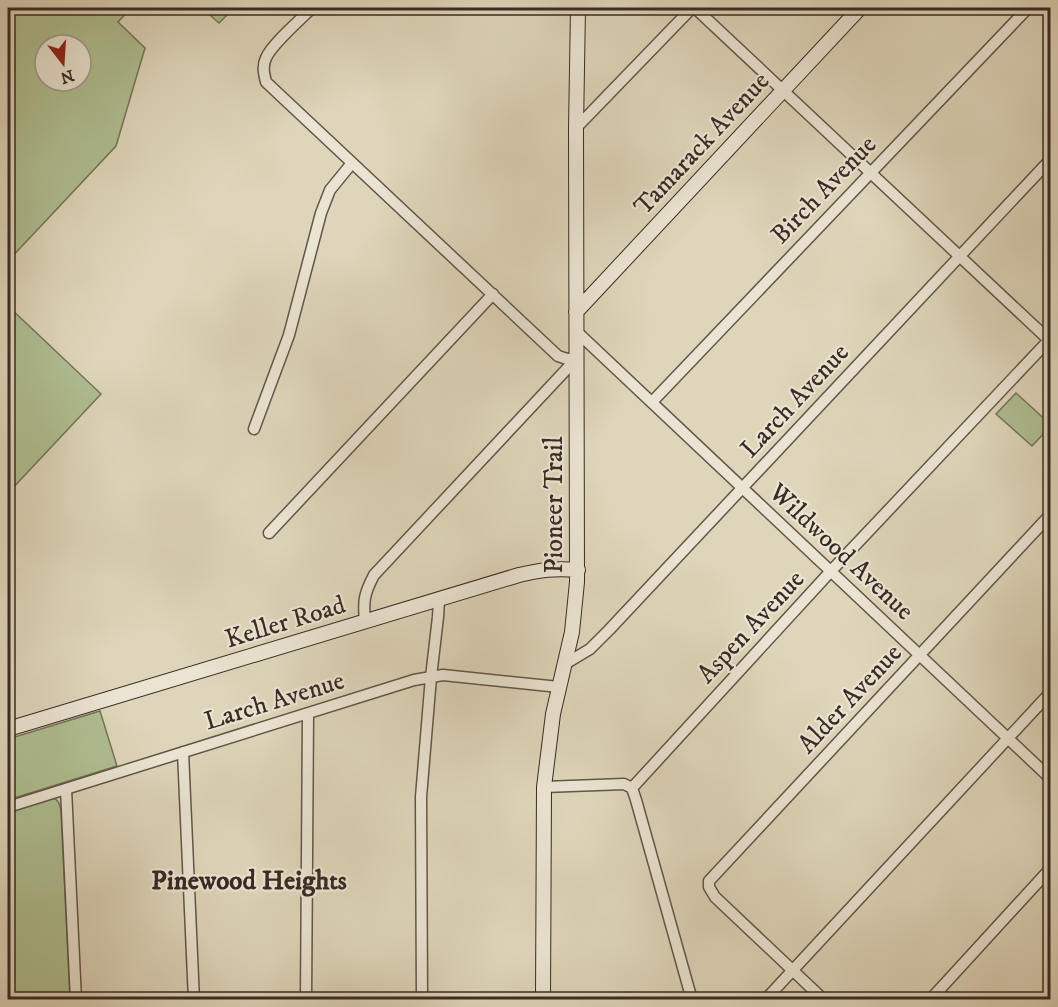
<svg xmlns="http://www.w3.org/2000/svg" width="1058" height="1007" viewBox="0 0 1058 1007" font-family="'IM FELL DW Pica',serif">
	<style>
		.green { fill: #afbe91; stroke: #74745b; stroke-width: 1.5; fill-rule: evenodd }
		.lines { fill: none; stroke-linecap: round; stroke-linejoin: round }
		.street-casing { stroke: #62564a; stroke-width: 13 }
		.secondary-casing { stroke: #382b25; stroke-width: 16 }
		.street { stroke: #eae4d2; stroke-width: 10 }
		.secondary { stroke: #eae4d2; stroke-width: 14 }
		.labels { text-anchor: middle; stroke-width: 4.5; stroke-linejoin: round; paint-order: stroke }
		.street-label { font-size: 26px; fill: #382b25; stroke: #eae4d2 }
		.neighbourhood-label { font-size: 27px; font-weight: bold; fill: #382b25; stroke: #eae4d2 }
	</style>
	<rect width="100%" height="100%" fill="#ded5ba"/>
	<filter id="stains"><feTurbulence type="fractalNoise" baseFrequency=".00333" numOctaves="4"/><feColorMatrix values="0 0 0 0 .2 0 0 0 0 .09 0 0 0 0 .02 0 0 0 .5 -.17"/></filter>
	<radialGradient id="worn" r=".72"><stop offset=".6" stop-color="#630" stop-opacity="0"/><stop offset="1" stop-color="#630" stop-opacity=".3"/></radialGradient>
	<path class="green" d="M8,8H131L118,22L145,48L116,146L8,261ZM45,45H81V81H45Z
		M202,8H234L219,23Z
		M8,306L101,394L8,493Z
		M1016,393L1050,424V427L1032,446L996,414Z
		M100,711L117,766L8,800V739Z
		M53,798C59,800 59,804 61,810L70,999H8V812Z"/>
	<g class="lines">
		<defs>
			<path id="street" d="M312,8C301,19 272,44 266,58C262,66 264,74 266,82L558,356L567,359L577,358
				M695,8L1050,341
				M576,128L692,8
				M576,331L1050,778
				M652,402L1028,8
				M254,429L289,335L321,213L330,190L352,163
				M269,533L493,294
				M365,622C363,601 364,594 374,575L577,358
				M565,664L590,649L609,630L1050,160
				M183,752L194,1000
				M544,787L624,784L632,788L636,800L692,1000
				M632,788L831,571L1050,339
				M66,789L76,1000
				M8,807L414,680L443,675L559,687
				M306,1000L308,714
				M422,1000L421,797L431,677L438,617L439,600
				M765,1000L1050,693
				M824,1000L715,897L709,887V881L1050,515
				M930,1000L1050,869"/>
			<path id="secondary" d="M576,312L860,8
				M8,729L519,575C540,570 555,568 578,570
				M543,1000L544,787L553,714L572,632L577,582L576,128L578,8"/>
		</defs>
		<use href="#street" class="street-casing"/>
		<use href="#secondary" class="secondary-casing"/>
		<use href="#street" class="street"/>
		<use href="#secondary" class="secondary"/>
	</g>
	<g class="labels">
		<g class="street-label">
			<text transform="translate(701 143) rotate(-47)" y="9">Tamarack Avenue</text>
			<text transform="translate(823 189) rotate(-46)" y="9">Birch Avenue</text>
			<text transform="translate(794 400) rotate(-47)" y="9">Larch Avenue</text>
			<text transform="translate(553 505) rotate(-90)" y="9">Pioneer Trail</text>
			<text transform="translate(842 551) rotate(43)" y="9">Wildwood Avenue</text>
			<text transform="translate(285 621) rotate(-17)" y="9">Keller Road</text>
			<text transform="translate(750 626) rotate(-47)" y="9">Aspen Avenue</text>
			<text transform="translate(849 698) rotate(-47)" y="9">Alder Avenue</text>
			<text transform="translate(274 700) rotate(-17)" y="9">Larch Avenue</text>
		</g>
		<g class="neighbourhood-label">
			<text x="249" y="889">Pinewood Heights</text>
		</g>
	</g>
	<rect width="1058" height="1007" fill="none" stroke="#ded5ba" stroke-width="30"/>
	<rect x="9" y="9" width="1040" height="989" fill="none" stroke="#382b25" stroke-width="3"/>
	<rect x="15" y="15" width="1028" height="977" fill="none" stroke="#382b25" stroke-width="1.5"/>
	<g transform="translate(63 63) rotate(163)"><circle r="28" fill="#eae4d2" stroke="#a39a8d" stroke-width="1.5"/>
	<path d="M0-4.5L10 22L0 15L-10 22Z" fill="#8f2418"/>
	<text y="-9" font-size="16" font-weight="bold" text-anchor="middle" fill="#382b25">N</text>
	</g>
	<rect width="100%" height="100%" filter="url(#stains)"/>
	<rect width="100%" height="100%" fill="url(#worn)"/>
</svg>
